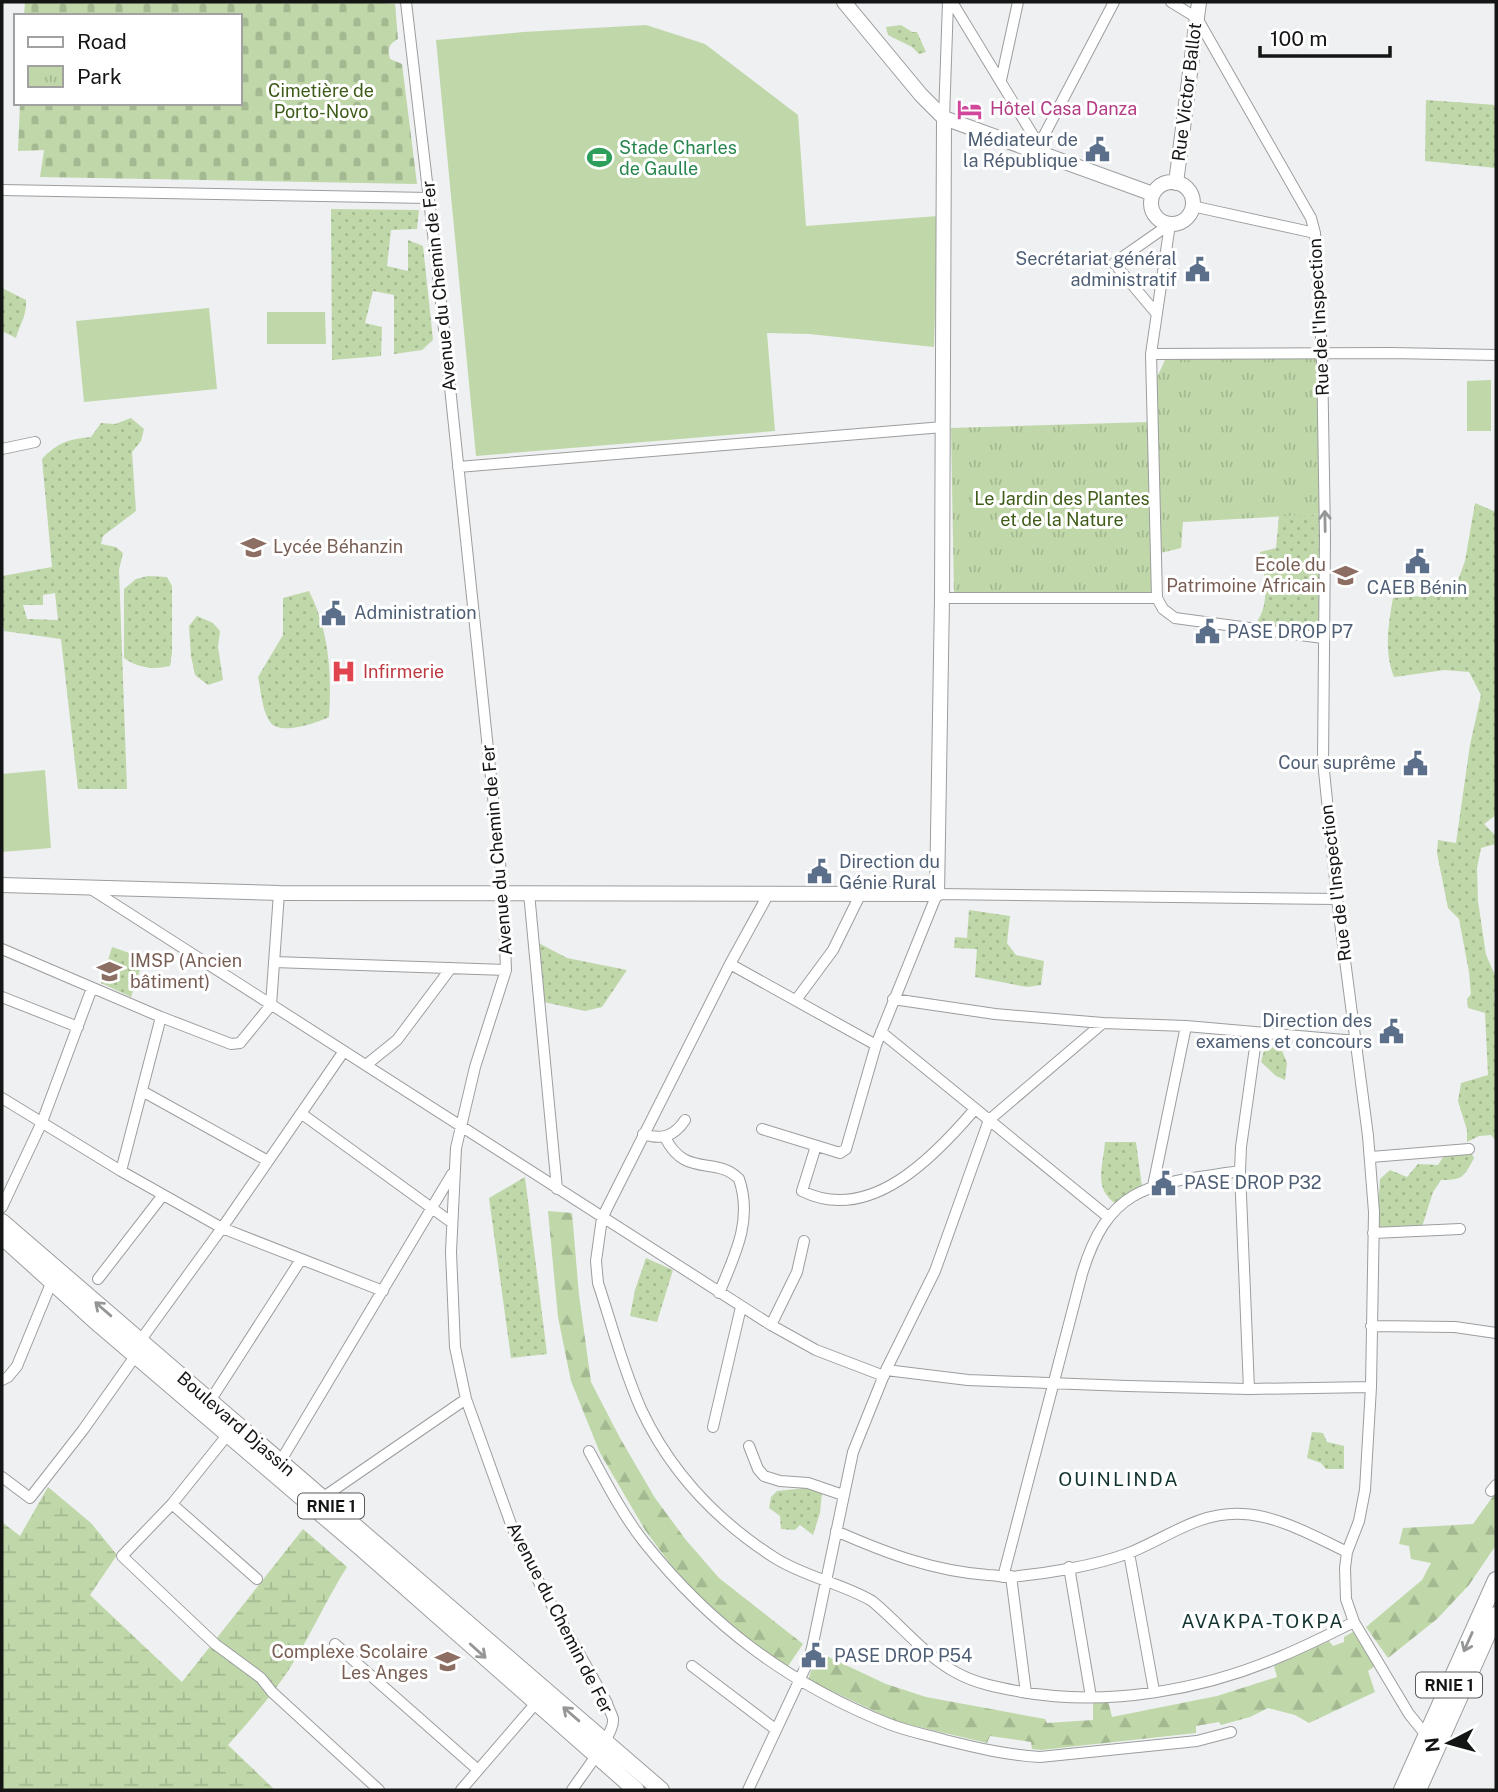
<svg xmlns="http://www.w3.org/2000/svg" width="1498" height="1792" viewBox="0 0 1498 1792" font-family="'Public Sans',sans-serif">
	<style>
		.grass { fill: url(#grass-dots); fill-rule: evenodd }
		.forest { fill: url(#forest-firs) }
		.wetland { fill: url(#wetland-marsh) }
		.cemetery { fill: url(#cemetery-stones) }
		.park { fill: url(#park-tufts) }
		.pitch { fill: #c0d8a9 }
		.lines { fill: none; stroke-linecap: round; stroke-linejoin: round }
		.minor-casing { stroke: #9c9d9f; stroke-width: 12 }
		.major-casing { stroke: #9c9d9f; stroke-width: 16 }
		.highway-casing { stroke: #9c9d9f; stroke-width: 18 }
		.minor { stroke: #fff; stroke-width: 10 }
		.major { stroke: #fff; stroke-width: 14 }
		.highway { stroke: #fff; stroke-width: 16 }
		.oneway { stroke: #959696 }
		.labels { text-anchor: middle; stroke-width: 6; stroke-linejoin: round; paint-order: stroke }
		.shield { fill: #fff; stroke: #5a5b5b; stroke-width: 2 }
		.shield-label { font-size: 16px; font-weight: bold; fill: #141515 }
		.park-label { font-size: 18px; fill: #3e5b17; stroke: #fff }
		.street-label { font-size: 18px; fill: #141515; stroke: #fff }
		.hotel-label { font-size: 18px; fill: #b23c85; stroke: #fff; text-anchor: start }
		.service-label { font-size: 18px; fill: #4e5e75; stroke: #fff; text-anchor: start }
		.leisure-label { font-size: 18px; fill: #27864d; stroke: #fff; text-anchor: start }
		.education-label { font-size: 18px; fill: #785e54; stroke: #fff; text-anchor: start }
		.health-label { font-size: 18px; fill: #be3a42; stroke: #fff; text-anchor: start }
		.neighbourhood-label { font-size: 19px; letter-spacing: 2px; fill: #133532; stroke: #fff }
	</style>
	<defs>
		<pattern id="grass-dots" width="8" height="8" patternUnits="userSpaceOnUse" patternTransform="scale(1.75)"><rect width="8" height="8" fill="#c0d8a9"/><path d="M2 2h.1M6 6h.1" fill="none" stroke="#a4b891" stroke-width="1.8" stroke-linecap="round"/></pattern>
		<pattern id="forest-firs" width="22" height="20" patternUnits="userSpaceOnUse" patternTransform="scale(1.75)"><rect width="22" height="20" fill="#c0d8a9"/><path d="M5 1l3.5 6h-7zM16 11l3.5 6h-7z" fill="#a4b891"/></pattern>
		<pattern id="wetland-marsh" width="20" height="14" patternUnits="userSpaceOnUse" patternTransform="scale(1.75)"><rect width="20" height="14" fill="#c0d8a9"/><path d="M1 5h8M5 5V1M11 12h8M15 12V8" fill="none" stroke="#a4b891"/></pattern>
		<pattern id="cemetery-stones" width="16" height="16" patternUnits="userSpaceOnUse" patternTransform="scale(1.75)"><rect width="16" height="16" fill="#c0d8a9"/><path d="M2 7V4a2 2 0 0 1 4 0v3zM10 15v-3a2 2 0 0 1 4 0v3z" fill="#a4b891"/></pattern>
		<pattern id="park-tufts" width="24" height="20" patternUnits="userSpaceOnUse" patternTransform="scale(1.75)"><rect width="24" height="20" fill="#c0d8a9"/><path d="M3 7l-1-3M5 7V3M7 7l1-3M15 17l-1-3M17 17v-4M19 17l1-3" fill="none" stroke="#a4b891"/></pattern>
	</defs>
	<rect width="100%" height="100%" fill="#eef0f2"/>
	<path class="grass" d="M901,25L912,32H917L926,52L919,54L912,47L888,35L886,27Z
		M1426,100L1496,105V168L1425,161Z
		M331,209L419,210L417,229L391,230L387,266L408,271V240L423,246L433,340L422,350L394,354V295L373,291L365,323L382,327L381,356L332,360Z
		M2,288L26,300C27,316 20,323 16,338L2,331Z
		M131,418L144,429L141,441L132,452L136,511L103,536L101,544L116,547L123,553L119,570L127,789H78L61,639L4,631L2,618V576L52,567L42,459C57,443 69,439 91,437L101,423L115,424ZM55,593L58,620L27,619L23,605H43V595Z
		M1475,503L1496,512V815L1484,824L1495,835L1496,844L1481,848L1477,868L1478,901L1486,955L1496,977L1494,1000L1496,1003V1141L1491,1135L1479,1136L1467,1142V1130L1458,1101L1461,1083L1488,1075L1485,1013L1468,1008L1467,999L1471,994L1469,972L1459,919L1448,908L1437,853L1438,840L1456,843L1470,745L1481,695L1469,672L1445,670L1394,677C1384,651 1388,626 1393,598L1453,594L1465,561Z
		M1324,514L1323,638L1252,628C1272,607 1265,578 1260,552L1276,548L1279,516Z
		M148,576L167,577L172,586V652L170,666C152,670 139,668 124,658V589L136,579Z
		M309,591C329,630 332,674 329,717C316,723 280,736 270,722C262,710 261,691 258,677L283,635V598Z
		M197,616L213,623L220,631L218,647L223,680L208,685L195,675L191,656L189,626Z
		M969,910L1010,916L1007,943L1016,955L1044,961L1041,985L1027,987L975,977L977,949L954,948L955,937L967,938Z
		M533,940L567,958L627,970L602,1007L585,1011L539,1001Z
		M112,947L144,958L131,997L101,983Z
		M1265,1047L1281,1048L1287,1063L1285,1080L1276,1076L1261,1062Z
		M1105,1142H1136L1142,1187L1116,1204C1093,1189 1103,1167 1105,1142Z
		M1469,1149L1474,1158C1464,1177 1463,1180 1441,1180L1433,1192L1421,1230L1382,1233L1377,1224L1380,1179L1390,1170L1407,1177L1418,1164L1438,1165L1447,1151Z
		M525,1177L547,1354L511,1358L489,1198Z
		M646,1258L673,1270L657,1322L630,1316L635,1290Z
		M1312,1432L1323,1433L1327,1442L1344,1446V1469H1326L1321,1463L1307,1458Z
		M806,1488L822,1492L820,1513L813,1535L800,1525L795,1530L781,1529L780,1516L769,1508L771,1497L777,1491Z"/>
	<path class="forest" d="M548,1211L572,1213L579,1295L591,1382L620,1438L655,1498L686,1540L719,1578L803,1644L786,1669L761,1656L685,1584L645,1530L600,1453L571,1381L558,1317Z
		M1496,1492V1545L1469,1585L1437,1619L1388,1658L1366,1627L1422,1580L1431,1563L1411,1559L1409,1546L1399,1544L1403,1528L1473,1524Z
		M1353,1632L1375,1666L1368,1671L1375,1692L1309,1723L1295,1715L1268,1708L1250,1717L1221,1725L1219,1722L1196,1726V1733L1041,1750L1032,1749L1031,1742L990,1736L987,1743L898,1722L808,1680L818,1652L886,1684L926,1697L1045,1719L1047,1723L1093,1720V1701H1108L1112,1717L1217,1696L1277,1677L1274,1666L1329,1641L1333,1646L1344,1642V1637Z"/>
	<path class="wetland" d="M48,1487L91,1523L117,1555L90,1595L182,1682L303,1529L347,1567C328,1597 314,1628 296,1658C277,1690 253,1717 228,1745L275,1790H2V1522L20,1536Z"/>
	<path class="cemetery" d="M25,2H368L395,4L398,39C389,44 387,49 390,59L402,64L417,184L40,177L44,150L18,151L20,103H240V16H24Z"/>
	<path class="park" d="M1322,354L1324,514L1183,522L1181,548L1156,554L1152,388L1165,360Z
		M1149,422L1152,593L954,594L951,428Z"/>
	<path class="pitch" d="M646,25L705,44L798,115L806,226L938,216L934,347L809,334L767,333L775,431L476,456L436,40L523,32Z
		M209,308L217,389L84,402L76,321Z
		M267,312H325L326,344H267Z
		M1491,380V431H1467V381Z
		M45,770L51,848L2,852V774Z"/>
	<g class="lines">
		<defs>
			<path id="minor" d="M406,2L442,311L503,892L506,970L475,1067L456,1148L451,1252L455,1347L466,1399L512,1527L540,1584L607,1703C608,1708 612,1714 613,1719C615,1734 581,1776 572,1790
				M952,2L1039,145L1040,154
				M1171,2L1197,18L1311,218L1315,233L1322,354L1325,537L1323,761L1337,899L1368,1136L1374,1212L1371,1387L1365,1490L1359,1521L1347,1552L1345,1568L1346,1599L1354,1622L1409,1714L1430,1740
				M1001,80L1018,2
				M944,118L948,2
				M1039,145L1114,2
				M2,190L429,198
				M1192,206L1315,233
				M1170,224L1151,354L1157,598L1163,609L1175,618L1323,638
				M1156,313L1114,263L1170,224
				M1151,354L1390,353L1496,355
				M2,449L35,442
				M458,467L943,427
				M942,598H1157
				M91,889L771,1325L816,1350L884,1376
				M529,893L557,1189
				M769,893L730,964L602,1218L596,1261L598,1283C612,1325 623,1369 641,1409C670,1471 717,1521 775,1558C805,1577 841,1583 872,1601C899,1623 926,1657 957,1673C977,1684 1000,1688 1022,1692C1108,1707 1203,1690 1282,1656C1306,1646 1330,1634 1354,1622
				M2,949L161,1017L231,1044L240,1043L271,1005L279,893
				M274,962L506,970
				M730,964L876,1045
				M2,997L78,1027
				M893,999L995,1014L1103,1023L1186,1026L1356,1041
				M796,1000L833,950L861,893
				M881,1032L1107,1216
				M366,1065L397,1040L451,968
				M142,1091L268,1161
				M2,1098L121,1171L222,1228L383,1291
				M302,1114L451,1222
				M762,1129L840,1153L846,1149L876,1045L937,894L1337,899
				M643,1134C661,1140 674,1137 685,1120
				M665,1137C685,1179 716,1155 739,1179C753,1220 735,1255 719,1293
				M816,1146L802,1191C870,1225 935,1156 975,1109
				M1371,1157L1469,1149
				M121,1171L161,1017
				M1153,1186L1186,1026
				M2,1207L42,1122L92,988
				M1373,1233L1460,1229
				M98,1279L163,1195
				M771,1325L797,1272L804,1241
				M1371,1326L1455,1327L1496,1333
				M140,1341L222,1228L344,1051
				M886,1370L968,1380L1127,1386L1249,1389L1371,1387
				M2,1380L8,1377L17,1366L52,1281
				M1249,1389L1240,1171L1241,1147L1257,1033
				M210,1401L300,1261
				M713,1427L741,1307
				M229,1433L172,1504L122,1556L215,1644L261,1678L272,1692L379,1790
				M749,1446L758,1469L764,1476L780,1481L808,1483L843,1495
				M589,1451C606,1482 622,1514 644,1542C711,1626 789,1684 889,1724C907,1731 927,1735 945,1740C977,1748 1007,1755 1040,1757L1197,1741L1231,1732
				M280,1462L452,1174
				M2,1477L30,1498L83,1430L136,1355
				M1491,1491L1496,1485
				M322,1498L466,1399
				M172,1504L257,1579
				M836,1531C886,1553 933,1571 988,1575C995,1575 1002,1577 1009,1577C1045,1574 1094,1566 1129,1553C1167,1538 1199,1511 1243,1514C1279,1516 1314,1536 1347,1552
				M1129,1553L1154,1691
				M1069,1567L1091,1697
				M1011,1576L1026,1693
				M1003,1577L1082,1274C1110,1181 1155,1184 1240,1171
				M335,1644L478,1770
				M692,1666L775,1729
				M461,1790L536,1703
				M748,1790L807,1664L812,1648L853,1452L886,1370L935,1271L989,1120L1103,1023"/>
			<path id="major" d="M844,2L921,95L944,118L1153,194
				M1151 203a21 21 0 1 1 42 0a21 21 0 1 1-42 0Z
				M1176,183L1199,2
				M2,885L279,893L937,894L942,598L944,118"/>
			<path id="highway" d="M2,1222L661,1790
				M6,1240L100,1325L360,1547L636,1790
				M1402,1790L1496,1580
				M1418,1790L1496,1615"/>
		</defs>
		<use href="#minor" class="minor-casing"/>
		<use href="#major" class="major-casing"/>
		<use href="#highway" class="highway-casing"/>
		<use href="#minor" class="minor"/>
		<use href="#major" class="major"/>
		<use href="#highway" class="highway"/>
	</g>
	<defs><path id="oneway-shaft" d="M-6 0H5M1.5-3L5.5 0L1.5 3" fill="none" stroke-width="1.6" stroke-linecap="round" stroke-linejoin="round" transform="scale(1.75)"/></defs>
	<g class="oneway">
		<use href="#oneway-shaft" transform="translate(1325 521) rotate(-91)"/>
		<use href="#oneway-shaft" transform="translate(103 1309) rotate(-139)"/>
		<use href="#oneway-shaft" transform="translate(1468 1642) rotate(114)"/>
		<use href="#oneway-shaft" transform="translate(478 1651) rotate(42)"/>
		<use href="#oneway-shaft" transform="translate(571 1714) rotate(-139)"/>
	</g>
	<defs>
		<symbol id="hotel-bare" viewBox="-9 -9 18 18"><path d="M-6-4.5h1.5V1H6V5H4.5V3h-9V5H-6ZM-4 0a1.8 1.8 0 1 1 3.6 0ZM.5 0V-2.5h3Q6-2.5 6 0Z" fill="#d1479c" stroke="#fff" stroke-width="2.5" paint-order="stroke"/></symbol>
		<symbol id="civic-bare" viewBox="-9 -9 18 18"><path d="M-.6-6.5H3V-4.5H.6V-3L4-1V1h2V6H-6V1h2V-1L-.6-3ZM-1.2 2.5V6h2.4V2.5Z" fill="#5c6f8a" stroke="#fff" stroke-width="2.5" paint-order="stroke"/></symbol>
		<symbol id="stadium-bare" viewBox="-9 -9 18 18"><path d="M0-5a6.5 5 0 1 0 0 10a6.5 5 0 1 0 0-10ZM-3.5-1.8h7v3.6h-7Z" fill="#2e9e5b" stroke="#fff" stroke-width="2.5" paint-order="stroke"/></symbol>
		<symbol id="school-bare" viewBox="-9 -9 18 18"><path d="M0-5L7-2L0 1L-7-2ZM-4 1L0 2.5L4 1V4Q0 6-4 4Z" fill="#8d6e63" stroke="#fff" stroke-width="2.5" paint-order="stroke"/></symbol>
		<symbol id="university-bare" viewBox="-9 -9 18 18"><path d="M0-5L7-2L0 1L-7-2ZM-4 1L0 2.5L4 1V4Q0 6-4 4Z" fill="#8d6e63" stroke="#fff" stroke-width="2.5" paint-order="stroke"/></symbol>
		<symbol id="hospital-bare" viewBox="-9 -9 18 18"><path d="M-5-5h3v3.5h4V-5h3V5h-3V1.5h-4V5h-3Z" fill="#e0444e" stroke="#fff" stroke-width="2.5" paint-order="stroke"/></symbol>
	</defs>
	<g fill-rule="evenodd">
		<use href="#hotel-bare" x="952" y="92" width="35" height="35"/>
		<use href="#civic-bare" x="1080" y="132" width="35" height="35"/>
		<use href="#stadium-bare" x="582" y="140" width="35" height="35"/>
		<use href="#civic-bare" x="1180" y="252" width="35" height="35"/>
		<use href="#school-bare" x="236" y="530" width="35" height="35"/>
		<use href="#civic-bare" x="1400" y="544" width="35" height="35"/>
		<use href="#university-bare" x="1328" y="558" width="35" height="35"/>
		<use href="#civic-bare" x="316" y="596" width="35" height="35"/>
		<use href="#civic-bare" x="1190" y="614" width="35" height="35"/>
		<use href="#hospital-bare" x="326" y="654" width="35" height="35"/>
		<use href="#civic-bare" x="1398" y="746" width="35" height="35"/>
		<use href="#civic-bare" x="802" y="854" width="35" height="35"/>
		<use href="#university-bare" x="92" y="954" width="35" height="35"/>
		<use href="#civic-bare" x="1374" y="1014" width="35" height="35"/>
		<use href="#civic-bare" x="1146" y="1166" width="35" height="35"/>
		<use href="#civic-bare" x="796" y="1638" width="35" height="35"/>
		<use href="#school-bare" x="430" y="1644" width="35" height="35"/>
	</g>
	<g class="labels">
		<g class="shield">
			<rect x="298" y="1493.5" width="66" height="25" rx="5"/>
			<rect x="1416" y="1672.5" width="66" height="25" rx="5"/>
		</g>
		<g class="shield-label">
			<text x="331" y="1512">RNIE 1</text>
			<text x="1449" y="1691">RNIE 1</text>
		</g>
		<g class="park-label">
			<text x="321" y="97">Cimetière de<tspan x="321" dy="21">Porto-Novo</tspan></text>
			<text x="1062" y="505">Le Jardin des Plantes<tspan x="1062" dy="21">et de la Nature</tspan></text>
		</g>
		<g class="street-label">
			<text transform="translate(1187 92) rotate(-83)" y="6">Rue Victor Ballot</text>
			<text transform="translate(439 286) rotate(-96)" y="6">Avenue du Chemin de Fer</text>
			<text transform="translate(1319 317) rotate(-93)" y="6">Rue de l'Inspection</text>
			<text transform="translate(497 850) rotate(-95)" y="6">Avenue du Chemin de Fer</text>
			<text transform="translate(1336 883) rotate(-97)" y="6">Rue de l'Inspection</text>
			<text transform="translate(236 1424) rotate(41)" y="6">Boulevard Djassin</text>
			<text transform="translate(560 1618) rotate(63)" y="6">Avenue du Chemin de Fer</text>
		</g>
		<g class="hotel-label">
			<text x="990" y="115">Hôtel Casa Danza</text>
		</g>
		<g class="service-label">
			<text x="1078" y="146" text-anchor="end">Médiateur de<tspan x="1078" dy="21">la République</tspan></text>
			<text x="1177" y="265" text-anchor="end">Secrétariat général<tspan x="1177" dy="21">administratif</tspan></text>
			<text x="1417" y="594" text-anchor="middle">CAEB Bénin</text>
			<text x="354" y="619">Administration</text>
			<text x="1227" y="638">PASE DROP P7</text>
			<text x="1396" y="769" text-anchor="end">Cour suprême</text>
			<text x="839" y="868">Direction du<tspan x="839" dy="21">Génie Rural</tspan></text>
			<text x="1372" y="1027" text-anchor="end">Direction des<tspan x="1372" dy="21">examens et concours</tspan></text>
			<text x="1184" y="1189">PASE DROP P32</text>
			<text x="834" y="1662">PASE DROP P54</text>
		</g>
		<g class="leisure-label">
			<text x="619" y="154">Stade Charles<tspan x="619" dy="21">de Gaulle</tspan></text>
		</g>
		<g class="education-label">
			<text x="273" y="553">Lycée Béhanzin</text>
			<text x="1326" y="571" text-anchor="end">Ecole du<tspan x="1326" dy="21">Patrimoine Africain</tspan></text>
			<text x="130" y="967">IMSP (Ancien<tspan x="130" dy="21">bâtiment)</tspan></text>
			<text x="428" y="1658" text-anchor="end">Complexe Scolaire<tspan x="428" dy="21">Les Anges</tspan></text>
		</g>
		<g class="health-label">
			<text x="363" y="678">Infirmerie</text>
		</g>
		<g class="neighbourhood-label">
			<text x="1119" y="1486">OUINLINDA</text>
			<text x="1263" y="1628">AVAKPA-TOKPA</text>
		</g>
	</g>
	<rect width="1498" height="1792" fill="none" stroke="#141515" stroke-width="7"/>
	<rect x="14" y="14" width="228" height="91" fill="#ffffff" stroke="#a1a1a1" stroke-width="2"/>
	<rect x="28" y="37" width="35" height="10" fill="#ffffff" stroke="#a1a1a1" stroke-width="2"/>
	<text x="77" y="49" font-size="21" fill="#141515">Road</text>
	<rect x="28" y="66" width="35" height="21" fill="url(#park-tufts)" stroke="#a1a1a1" stroke-width="2"/>
	<text x="77" y="84" font-size="21" fill="#141515">Park</text>
	<g transform="translate(1449 1743) rotate(264)" stroke="#ffffff" stroke-width="5" paint-order="stroke">
	<path d="M0-5L12 26L0 18L-12 26Z" fill="#141515"/>
	<text y="-10" font-size="19" font-weight="bold" text-anchor="middle" fill="#141515">N</text>
	</g>
	<path d="M1260 46v10h130v-10" fill="none" stroke="#141515" stroke-width="3.5"/>
	<text x="1270" y="46" font-size="21" fill="#141515" stroke="#ffffff" stroke-width="5" paint-order="stroke">100 m</text>
</svg>
